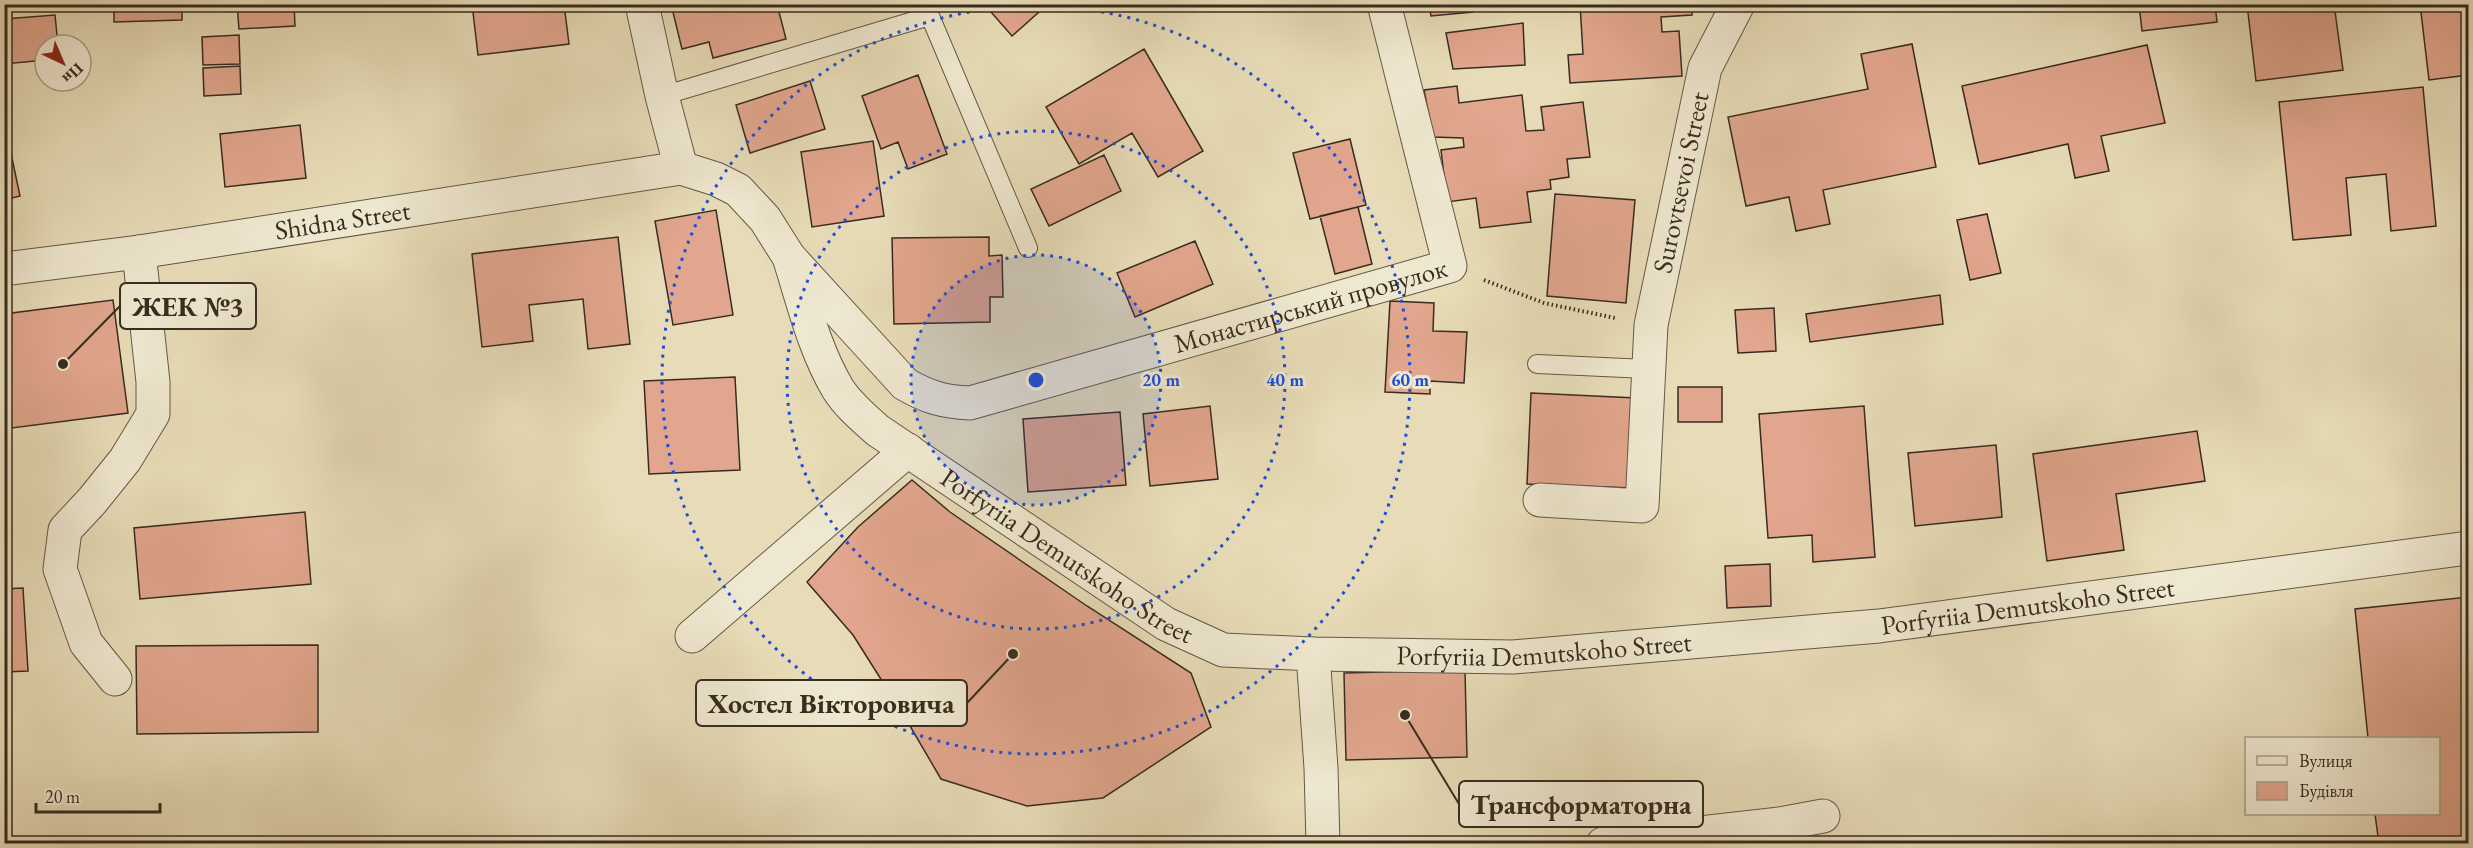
<svg xmlns="http://www.w3.org/2000/svg" width="2473" height="848" viewBox="0 0 2473 848" font-family="'EB Garamond',serif">
	<style>
		.building { fill: #e1a68d; stroke: #382c20; stroke-width: 1.5 }
		.lines { fill: none; stroke-linecap: round; stroke-linejoin: round }
		.service-casing { stroke: #645846; stroke-width: 20 }
		.minor-casing { stroke: #645846; stroke-width: 35 }
		.path { stroke: #382c20; stroke-width: 4; stroke-dasharray: 1.5 3; stroke-linecap: butt }
		.service { stroke: #efe8d0; stroke-width: 18 }
		.minor { stroke: #efe8d0; stroke-width: 33 }
		.ring { fill: none; stroke: #1d4ed8; stroke-width: 3; stroke-dasharray: 3 6 }
		.labels { text-anchor: middle; stroke-width: 6; stroke-linejoin: round; paint-order: stroke }
		.street-label { font-size: 27px; fill: #382c20; stroke: #efe8d0 }
		.centre { fill: #1d4ed8; stroke: #efe8d0; stroke-width: 3 }
		.ring-label { font-size: 18px; text-anchor: middle; font-weight: bold; fill: #1d4ed8; stroke: #efe8d0; stroke-width: 6; stroke-linejoin: round; paint-order: stroke }
		.leader { fill: none; stroke: #382c20; stroke-width: 2 }
		.callout-dot { fill: #382c20; stroke: #efe8d0; stroke-width: 2 }
		.callout { fill: #efe8d0; stroke: #382c20; stroke-width: 2 }
		.callout-label { font-size: 28px; text-anchor: middle; font-weight: bold; fill: #382c20 }
	</style>
	<rect width="100%" height="100%" fill="#e7dcb7"/>
	<filter id="stains"><feTurbulence type="fractalNoise" baseFrequency=".00333" numOctaves="4"/><feColorMatrix values="0 0 0 0 .2 0 0 0 0 .09 0 0 0 0 .02 0 0 0 .5 -.17"/></filter>
	<radialGradient id="worn" r=".72"><stop offset=".6" stop-color="#630" stop-opacity="0"/><stop offset="1" stop-color="#630" stop-opacity=".3"/></radialGradient>
	<path class="building" d="M114,4H182V20L114,22Z
		M237,4H294L295,26L239,29Z
		M472,4H564L569,44L478,55Z
		M671,4H777L786,39L713,58L709,42L682,49Z
		M984,4H1048L1012,36Z
		M1429,4H1472L1473,12L1431,16Z
		M1580,4H1692V15L1661,17L1662,32L1679,31L1682,76L1570,83L1568,55L1583,54Z
		M2139,4H2215L2217,22L2142,31Z
		M2247,4H2334L2343,70L2256,81Z
		M2420,4H2468V75L2429,80Z
		M55,15L58,45H45V60L4,64V19Z
		M1523,23L1525,65L1453,69L1446,33Z
		M239,35L240,64L203,65L202,37Z
		M1912,44L1936,167L1823,190L1830,224L1796,231L1789,197L1746,206L1728,117L1868,89L1861,54Z
		M2147,45L2165,123L2101,136L2109,171L2075,178L2068,144L1979,164L1962,86Z
		M1144,49L1203,151L1158,177L1132,133L1079,164L1046,107Z
		M240,66L241,94L204,96L203,68Z
		M918,75L947,154L908,169L898,142L881,149L862,96Z
		M810,81L825,129L750,153L736,105Z
		M1457,86L1459,103L1522,95L1526,131L1544,130L1541,107L1583,102L1590,157L1567,159L1569,177L1550,180L1551,189L1527,192L1531,222L1480,228L1476,198L1447,202L1441,150L1464,147L1463,138L1433,137L1424,90Z
		M2423,87L2436,226L2391,231L2386,174L2346,178L2351,235L2293,240L2279,102Z
		M5,125L20,196L4,200V125Z
		M300,125L306,178L225,187L220,134Z
		M1350,139L1366,205L1310,219L1293,153Z
		M873,141L884,216L812,227L801,152Z
		M1104,155L1121,191L1049,226L1031,189Z
		M1555,194L1635,200L1626,303L1547,296Z
		M1358,207L1372,264L1335,274L1320,216Z
		M716,210L733,315L673,325L655,221Z
		M1987,214L2001,273L1970,280L1957,220Z
		M618,237L630,344L588,349L583,299L529,305L533,341L482,347L472,254Z
		M989,237V256L1002,255L1003,297H990V322L894,324L892,238Z
		M1195,241L1213,284L1135,317L1117,273Z
		M1940,295L1943,324L1810,342L1806,314Z
		M113,300L128,413L4,429V314Z
		M1390,301L1434,303L1433,331L1467,332L1464,383L1430,381V394L1385,392Z
		M1774,308L1776,351L1738,353L1735,310Z
		M735,377L740,470L649,474L644,381Z
		M1678,387H1722V422H1678Z
		M1531,393L1636,398L1632,488L1527,484Z
		M1210,406L1218,479L1150,486L1143,414Z
		M1864,406L1875,557L1813,562L1812,535L1768,538L1759,414Z
		M1120,412L1126,485L1028,492L1023,419Z
		M2197,431L2205,481L2116,494L2124,550L2047,561L2033,454Z
		M1996,445L2002,517L1915,526L1908,453Z
		M912,480L950,512L1087,606L1191,673L1211,727L1103,798L1027,806L941,779L903,714L853,635L807,582L858,527Z
		M305,512L311,584L140,599L134,528Z
		M1770,564L1771,606L1727,608L1725,566Z
		M23,588L28,671L4,672V589Z
		M2468,597V842L2379,844L2375,814H2438V738H2368L2355,609Z
		M318,645V732L137,734L136,646Z
		M1465,670L1467,757L1346,760L1344,673Z"/>
	<g class="lines">
		<defs>
			<path id="service" d="M662,96L930,16L1028,248
				M1537,364L1647,369"/>
			<g id="minor">
				<path id="s1" d="M642,4L662,96L681,168L716,179L738,190L765,219L789,257L905,384C927,397 944,402 970,403L1450,266L1384,4"/>
				<path id="s2" d="M789,257C803,301 814,349 838,389C848,405 864,418 877,430L1166,624L1223,650L1313,654L1513,657L1879,626L2468,548"/>
				<path id="s3" d="M4,269L139,252L681,168"/>
				<path id="s4" d="M1540,500L1642,506L1651,325L1705,68L1738,4"/>
				<path d="M692,636L908,450"/>
				<path d="M1313,654L1321,768L1323,844"/>
				<path d="M115,679L86,643L60,569L65,530L92,501L125,460L153,414V382L139,252"/>
				<path d="M1603,844L1780,824L1823,816"/>
			</g>
		</defs>
		<use href="#service" class="service-casing"/>
		<use href="#minor" class="minor-casing"/>
		<path class="path" d="M1484,280L1544,303L1615,318"/>
		<use href="#service" class="service"/>
		<use href="#minor" class="minor"/>
	</g>
	<circle cx="1036" cy="380" r="125" fill="#1d4ed8" fill-opacity=".12"/>
	<g class="ring">
		<circle cx="1036" cy="380" r="125"/>
		<circle cx="1036" cy="380" r="249"/>
		<circle cx="1036" cy="380" r="374"/>
	</g>
	<g class="labels">
		<g class="street-label">
			<text dy="9" stroke="none"><textPath href="#s4" startOffset="429">Surovtsevoi Street</textPath></text>
			<text dy="9" stroke="none"><textPath href="#s3" startOffset="342">Shidna Street</textPath></text>
			<text dy="9" stroke="none"><textPath href="#s1" startOffset="909">Монастирський провулок</textPath></text>
			<text dy="9" stroke="none"><textPath href="#s2" startOffset="426">Porfyriia Demutskoho Street</textPath></text>
			<text dy="9" stroke="none"><textPath href="#s2" startOffset="1416">Porfyriia Demutskoho Street</textPath></text>
			<text dy="9" stroke="none"><textPath href="#s2" startOffset="930">Porfyriia Demutskoho Street</textPath></text>
		</g>
	</g>
	<circle cx="1036" cy="380" r="9" class="centre"/>
	<g class="ring-label">
		<text x="1161" y="386">20 m</text>
		<text x="1285" y="386">40 m</text>
		<text x="1410" y="386">60 m</text>
	</g>
	<path class="leader" d="M63 364L120 306M1013 654L967 703M1405 715L1459 804"/>
	<g class="callout-dot">
		<circle cx="63" cy="364" r="6"/>
		<circle cx="1013" cy="654" r="6"/>
		<circle cx="1405" cy="715" r="6"/>
	</g>
	<g class="callout">
		<rect x="120" y="283" width="136" height="46" rx="6"/>
		<rect x="696" y="680" width="271" height="46" rx="6"/>
		<rect x="1459" y="781" width="244" height="46" rx="6"/>
	</g>
	<g class="callout-label">
		<text x="188" y="316">ЖЕК №3</text>
		<text x="831" y="713">Хостел Вікторовича</text>
		<text x="1581" y="814">Трансформаторна</text>
	</g>
	<rect width="2473" height="848" fill="none" stroke="#e7dcb7" stroke-width="24"/>
	<rect x="6" y="6" width="2461" height="836" fill="none" stroke="#382c20" stroke-width="3"/>
	<rect x="12" y="12" width="2449" height="824" fill="none" stroke="#382c20" stroke-width="1.5"/>
	<rect x="2245" y="737" width="195" height="78" fill="#efe8d0" stroke="#a69d8a" stroke-width="1.5"/>
	<rect x="2257" y="756" width="30" height="9" fill="#efe8d0" stroke="#a69d8a" stroke-width="1.5"/>
	<text x="2299" y="767" font-size="18" fill="#382c20">Вулиця</text>
	<rect x="2257" y="782" width="30" height="18" fill="#e1a68d" stroke="#a69d8a" stroke-width="1.5"/>
	<text x="2299" y="797" font-size="18" fill="#382c20">Будівля</text>
	<g transform="translate(63 63) rotate(136)"><circle r="28" fill="#efe8d0" stroke="#a69d8a" stroke-width="1.5"/>
	<path d="M0-4.5L10 22L0 15L-10 22Z" fill="#8f2418"/>
	<text y="-9" font-size="16" font-weight="bold" text-anchor="middle" fill="#382c20">Пн</text>
	</g>
	<path d="M36 803v9h124v-9" fill="none" stroke="#382c20" stroke-width="3"/>
	<text x="45" y="803" font-size="18" fill="#382c20" stroke="#efe8d0" stroke-width="4.5" paint-order="stroke">20 m</text>
	<rect width="100%" height="100%" filter="url(#stains)"/>
	<rect width="100%" height="100%" fill="url(#worn)"/>
</svg>
